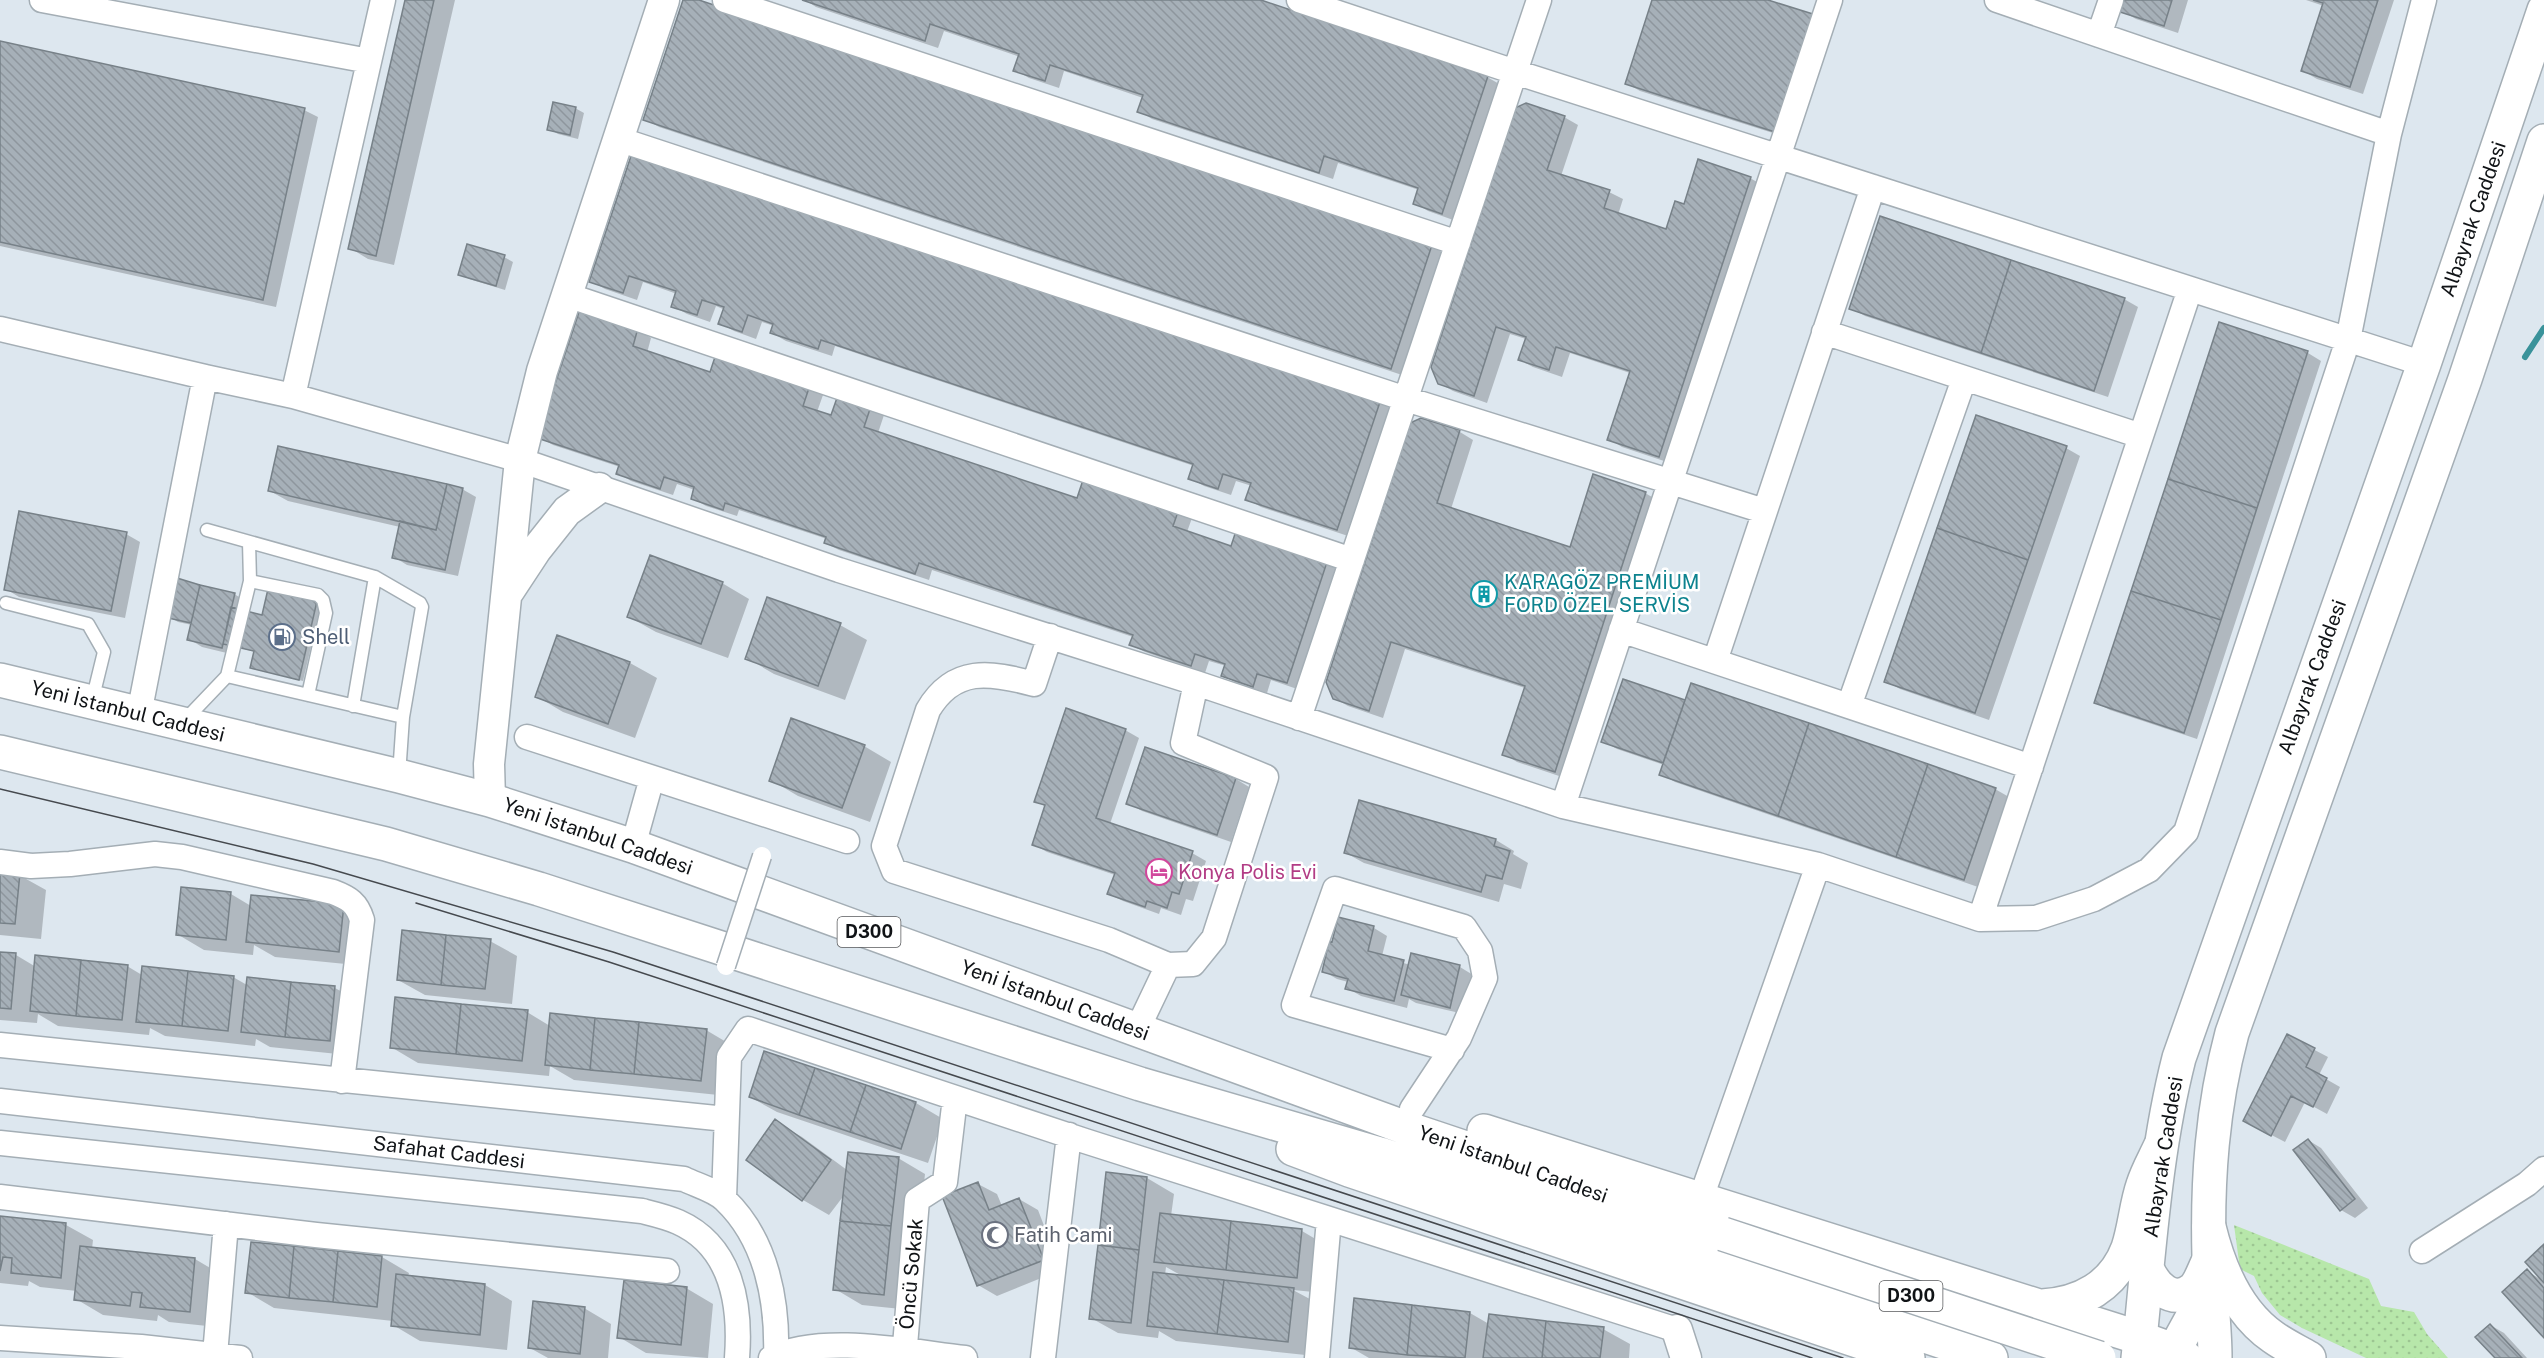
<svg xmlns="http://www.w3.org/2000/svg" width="2544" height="1358" viewBox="0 0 2544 1358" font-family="'Public Sans',sans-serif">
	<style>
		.grass { fill: url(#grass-dots) }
		.shadow { fill: #0003; fill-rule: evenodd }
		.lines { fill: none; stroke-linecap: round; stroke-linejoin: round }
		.stream { stroke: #39929a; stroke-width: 6 }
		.building { fill: url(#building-back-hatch); stroke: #778188; stroke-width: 1.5 }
		.service-casing { stroke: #a4aeb5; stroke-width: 15 }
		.minor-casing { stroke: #a4aeb5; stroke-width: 27 }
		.tertiary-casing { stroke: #a4aeb5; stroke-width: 33 }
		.secondary-casing { stroke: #a4aeb5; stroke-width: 36 }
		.trunk-casing { stroke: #a4aeb5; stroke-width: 36 }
		.service { stroke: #fff; stroke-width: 12 }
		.minor { stroke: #fff; stroke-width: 24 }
		.tertiary { stroke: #fff; stroke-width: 30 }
		.secondary { stroke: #fff; stroke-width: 33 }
		.trunk { stroke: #fff; stroke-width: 33 }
		.tram { stroke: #45494e; stroke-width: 1.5 }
		.pedestrian-bridge-casing { stroke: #a4aeb5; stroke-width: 21; stroke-linecap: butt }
		.trunk-bridge-casing { stroke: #a4aeb5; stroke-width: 36; stroke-linecap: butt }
		.pedestrian-bridge { stroke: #fff; stroke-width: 18 }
		.trunk-bridge { stroke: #fff; stroke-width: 33 }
		.labels { text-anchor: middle; stroke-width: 5; stroke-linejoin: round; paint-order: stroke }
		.shield { fill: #fff; stroke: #585a5c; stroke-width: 1.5 }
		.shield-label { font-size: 18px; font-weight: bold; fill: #101316 }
		.street-label { font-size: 20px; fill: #101316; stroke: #fff }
		.culture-label { font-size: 20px; fill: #0d838f; stroke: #fff; text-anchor: start }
		.service-label { font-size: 20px; fill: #4e5e75; stroke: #fff; text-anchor: start }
		.hotel-label { font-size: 20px; fill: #b23c85; stroke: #fff; text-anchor: start }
		.worship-label { font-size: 20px; fill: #5b616d; stroke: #fff; text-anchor: start }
	</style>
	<defs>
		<pattern id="grass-dots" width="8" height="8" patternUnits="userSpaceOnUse" patternTransform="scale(1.5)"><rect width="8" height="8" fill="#b7e7aa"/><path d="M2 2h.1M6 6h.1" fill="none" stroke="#9cc592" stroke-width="1.8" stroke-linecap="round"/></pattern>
		<pattern id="building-back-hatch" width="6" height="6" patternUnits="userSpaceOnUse" patternTransform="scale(1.5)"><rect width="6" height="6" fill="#a6b0b8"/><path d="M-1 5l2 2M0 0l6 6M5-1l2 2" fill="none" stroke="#8e969d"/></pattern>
	</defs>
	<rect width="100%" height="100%" fill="#dde7ef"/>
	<path class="grass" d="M2234,1225L2369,1279L2381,1306L2414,1312L2427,1334L2448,1358H2366L2302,1328L2280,1315L2262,1293L2254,1276L2240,1269Z"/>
	<path class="shadow" d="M407,0H455L394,265L368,259L350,248Z
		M684,0H695L1432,246L1445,254L1405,376L659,127L645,119Z
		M805,0H1256L1487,77L1501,85L1456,221L1428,211L1415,203L1419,190L1338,163L1333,179L1152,119L1139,111L1143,98L1064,71L1059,88L1029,78L1015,70L1020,57L944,31L938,48L816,7Z
		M1654,0H1762L1789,138L1640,91L1626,83Z
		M2126,0H2188L2178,33L2136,19L2122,11Z
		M2306,0H2394L2363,94L2317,79L2303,71L2324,6Z
		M0,42L304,110L318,117L276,307L0,246Z
		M575,108L584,113L578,139L558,134L549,129Z
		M1564,117L1578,125L1561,176L1609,192L1623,199L1618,215L1667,231L1685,206L1750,178L1764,186L1673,464L1622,447L1609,439L1630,373L1570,353L1562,377L1533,367L1520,360L1526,339L1510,334L1487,403L1453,391L1439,383Z
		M634,152L1380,401L1394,409L1351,537L1261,507L1247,499L1252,486L1236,481L1231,495L1204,486L1190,478L1194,466L835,346L832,356L786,341L772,333L774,326L762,322L756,339L734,331L720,323L725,310L716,306L710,322L687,314L673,306L677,294L643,282L637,300L605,289L591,281Z
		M504,257L513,262L505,290L469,279L460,274Z
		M2124,299L2138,307L2108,397L1865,316L1851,308Z
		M2220,324L2308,353L2321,361L2197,739L2110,710L2096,703Z
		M638,330L651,338L647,353L711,374L809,387L823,395L817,412L832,417L870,407L884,415L878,433L1078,500L1085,479L1192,518L1187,532L1232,548L1237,530L1341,568L1300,690L1271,680L1267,693L1236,683L1223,675L1226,666L1209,661L1205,673L1145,652L1131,645L1133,637L932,570L929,580L839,550L825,543L827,539L739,510L737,516L706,506L692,498L695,490L677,484L673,495L631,481L618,473L620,467L553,445L539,437Z
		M1421,419L1460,432L1473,440L1451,509L1571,549L1645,493L1659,501L1568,779L1517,762L1504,754L1525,688L1405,649L1383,718L1348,706L1334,698Z
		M2066,448L2080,456L1989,720L1900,689L1886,681Z
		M462,489L476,497L458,576L407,565L394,557L400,527L288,501L270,491Z
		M126,534L140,542L125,618L19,597L6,589Z
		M722,583L749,599L728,658L656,632L629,617Z
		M199,586L234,594L248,602L245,612L263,616L317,602L321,604L303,681L251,668L255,652L237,647L235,655L202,647L189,639L192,625L178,622L170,617Z
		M840,625L867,640L845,700L774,674L747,658Z
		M630,663L657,678L635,738L563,712L536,696Z
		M1624,681L1686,702L1995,789L2009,797L1978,887L1675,782L1661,774L1664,765L1617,749L1603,741Z
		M1125,730L1139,738L1110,824L1192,853L1206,861L1193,901L1186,899L1181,915L1161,908L1159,914L1123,901L1109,894L1115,875L1047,852L1033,844L1046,807L1036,801Z
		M864,746L891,762L870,822L798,796L771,780Z
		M1146,749L1236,779L1249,787L1231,842L1142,811L1128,803Z
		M1360,802L1496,840L1514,851L1513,854L1528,863L1521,889L1504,884L1499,902L1364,863L1346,853Z
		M0,873L19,875L46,890L41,939L0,935Z
		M231,894L251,906H344L371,921L366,966L275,957L254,945L253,955L204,950L177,934Z
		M1340,919L1374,928L1387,936L1382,956L1410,965L1412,955L1460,967L1473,975L1464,1014L1416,1003L1409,999L1407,1008L1361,996L1347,988L1348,982L1337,979L1323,971Z
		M490,941L517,956L512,1004L425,995L398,980Z
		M0,953L16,955L36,967L127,966L142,975L233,977L247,985L248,979L335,988L362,1003L357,1056L270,1047L256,1039L255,1046L165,1036L150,1028L149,1035L58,1026L38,1014L37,1023L0,1020Z
		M527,1012L550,1026L706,1030L733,1046L728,1096L574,1080L550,1066L549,1076L418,1063L391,1047Z
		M2288,1036L2328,1057L2319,1075L2340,1087L2327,1114L2305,1102L2285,1142L2258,1128Z
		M765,1053L916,1103L943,1119L928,1163L777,1112L750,1097Z
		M775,1121L802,1137L847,1170L898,1158L925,1174L911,1310L862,1305L835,1289L845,1194L829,1215L803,1200Z
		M2308,1140L2321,1148L2368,1208L2355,1218L2341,1210L2295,1151Z
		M1147,1178L1174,1194L1171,1216L1302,1231L1329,1247L1324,1293L1293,1290L1321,1305L1315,1356L1176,1341L1159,1331L1158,1338L1118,1333L1091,1318ZM1166,1267L1184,1277L1165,1275Z
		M978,1184L997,1194L1002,1206L1019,1199L1038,1210L1061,1270L997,1296L978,1285Z
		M0,1218L66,1225L93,1240L92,1249L195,1259L222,1275L217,1327L169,1322L158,1315L157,1321L103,1315L76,1299L77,1291L40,1287L29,1281L28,1286L0,1283Z
		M2544,1246V1335L2527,1271L2542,1280Z
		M382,1257L409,1273L408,1277L485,1285L512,1301L507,1350L420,1341L393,1325V1321L274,1308L247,1292Z
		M686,1288L713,1304L708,1358L646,1353L619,1337Z
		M584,1308L611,1324L608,1358H548L530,1348Z
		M1470,1313L1489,1324L1603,1329L1630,1344L1629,1358H1369L1350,1347Z
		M2490,1325L2504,1333L2527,1358H2497Z"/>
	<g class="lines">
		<path class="stream" d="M2525,357L2544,328"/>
	</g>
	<path class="building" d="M405,0H434L376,256L348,249Z
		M683,0H699L1432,245L1391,369L643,120Z
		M802,0H1261L1488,76L1442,214L1413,204L1418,188L1324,156L1319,173L1137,112L1143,95L1050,65L1045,81L1013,71L1019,54L930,24L925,41Z
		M1652,0H1768L1813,14L1775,132L1625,84Z
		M2124,0H2172L2164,26L2120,12Z
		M2313,0H2378L2350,87L2301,71L2323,3Z
		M0,41L305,108L263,300L0,242Z
		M553,102L576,107L570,135L547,130Z
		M1526,103L1565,116L1547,170L1610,190L1604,208L1666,229L1675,201L1684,204L1698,159L1751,177L1659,457L1607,440L1630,371L1556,347L1549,370L1518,360L1526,337L1496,327L1474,396L1438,384L1431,367L1515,108Z
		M633,150L1381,399L1337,530L1245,500L1251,483L1223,474L1218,489L1188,479L1193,464L821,340L818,349L770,333L773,324L748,315L742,332L718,324L724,307L702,300L697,315L671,307L676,291L629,276L623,293L589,282Z
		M1880,216L2011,260L1981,353L1849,309Z
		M467,244L505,255L496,286L458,275Z
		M2011,260L2125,298L2094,391L1981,353Z
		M580,309L638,328L633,346L710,372L716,354L810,385L803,406L831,415L838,395L871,406L864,427L1077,498L1084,477L1179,509L1173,526L1231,546L1237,528L1328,559L1287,683L1257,674L1253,687L1221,676L1225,664L1195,654L1191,666L1129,645L1133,635L919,563L915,574L824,543L826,537L725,503L723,510L691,499L694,487L664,477L660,489L616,474L619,465L537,438Z
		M2219,322L2308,351L2257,508L2168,479Z
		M1976,415L2067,446L2028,560L1937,528Z
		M1421,418L1460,430L1437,503L1570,547L1593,474L1646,492L1555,772L1502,755L1525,686L1391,642L1369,711L1333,699L1326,682L1410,423Z
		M278,446L447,484L436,530L268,491Z
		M2168,479L2257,508L2221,620L2131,591Z
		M447,484L463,488L445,570L392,558L400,521L436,530Z
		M19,511L127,532L111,611L4,590Z
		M1937,528L2028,560L1975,713L1884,682Z
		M650,555L723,582L701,644L627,617Z
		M177,578L200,585L191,623L168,618Z
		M200,585L235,593L222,648L187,640Z
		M268,589L317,601L299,680L250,668L254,651L223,644L231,607L262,615Z
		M2131,591L2221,620L2184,733L2094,703Z
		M767,597L841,623L818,686L745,659Z
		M557,635L630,662L608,724L535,697Z
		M1623,679L1685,700L1663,763L1601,742Z
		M1691,683L1809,723L1778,816L1659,775Z
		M1066,708L1126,729L1096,818L1193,851L1179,894L1172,892L1167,908L1147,901L1145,907L1107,894L1115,873L1032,845L1045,805L1034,802Z
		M791,718L865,745L842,808L769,781Z
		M1809,723L1928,764L1896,857L1778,816Z
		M1145,747L1236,778L1217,835L1126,804Z
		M1928,764L1996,788L1964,880L1896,857Z
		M1359,800L1496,839L1494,846L1510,851L1502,879L1486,875L1481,892L1344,853Z
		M0,871L20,873L15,924L0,923Z
		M181,887L231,892L226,940L176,935Z
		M251,895L344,904L339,952L246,942Z
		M1338,917L1374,926L1368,951L1404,960L1394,1001L1345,989L1348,979L1322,972L1329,941L1332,942Z
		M402,930L446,935L441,985L397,980Z
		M446,935L491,939L485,989L441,985Z
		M0,952L16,953L11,1009L0,1008Z
		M1411,953L1460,965L1450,1008L1401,995Z
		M35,955L81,960L76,1016L30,1011Z
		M81,960L128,965L122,1020L76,1016Z
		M142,966L188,971L182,1026L136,1022Z
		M188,971L234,976L228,1031L182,1026Z
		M247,977L291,982L285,1037L241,1032Z
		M291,982L335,986L330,1041L285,1037Z
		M395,997L461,1004L456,1054L390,1048Z
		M461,1004L528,1010L522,1061L456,1054Z
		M550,1013L595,1018L590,1070L545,1065Z
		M595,1018L639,1022L634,1074L590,1070Z
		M639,1022L707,1029L701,1081L634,1074Z
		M2287,1034L2315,1048L2306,1067L2327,1078L2313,1107L2291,1096L2271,1136L2243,1121Z
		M764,1051L815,1068L799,1115L749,1097Z
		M815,1068L866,1085L850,1132L799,1115Z
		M866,1085L916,1102L901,1149L850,1132Z
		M775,1119L831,1160L802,1201L746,1160Z
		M2308,1139L2355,1199L2340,1211L2293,1150Z
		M848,1152L899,1157L891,1226L840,1221Z
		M1106,1172L1147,1177L1139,1250L1098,1245Z
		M978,1182L989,1210L1019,1198L1044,1260L977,1286L942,1196Z
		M1160,1213L1231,1221L1226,1270L1154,1262Z
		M0,1216L66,1223L61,1278L11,1273L12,1258L3,1257L0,1271Z
		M840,1221L891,1226L884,1295L833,1290Z
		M1231,1221L1302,1229L1297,1278L1226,1270Z
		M251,1242L294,1246L289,1298L245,1293Z
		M2544,1244V1283L2525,1262Z
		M1098,1245L1139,1250L1131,1323L1089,1319Z
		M80,1246L195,1258L190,1312L140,1307L142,1293L132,1292L130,1306L74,1300Z
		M294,1246L338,1251L333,1302L289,1298Z
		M338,1251L382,1256L377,1307L333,1302Z
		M2527,1269L2544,1288V1338L2502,1292Z
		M1153,1272L1224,1280L1217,1334L1147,1326Z
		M396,1274L485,1284L480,1335L391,1326Z
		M624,1280L687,1287L681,1345L617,1338Z
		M1224,1280L1294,1288L1288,1342L1217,1334Z
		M1354,1298L1412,1305L1407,1355L1349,1348Z
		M533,1301L585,1307L580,1354L528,1348Z
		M1412,1305L1470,1312L1465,1358L1407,1355Z
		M1489,1314L1546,1321L1542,1358H1483Z
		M1546,1321L1604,1327L1600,1358H1542Z
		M2490,1324L2522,1358H2495L2475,1337Z"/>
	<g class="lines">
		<defs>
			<path id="service" d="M207,530L375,577L420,603L422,607L403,717L399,775
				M249,542L250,581L318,595L323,600L326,613L308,695
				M6,603L88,624L104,652L92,701
				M227,676L250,581
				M353,706L375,577
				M185,720L227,676L403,717"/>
			<path id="minor" d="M42,0L369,61
				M725,0L1458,243
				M1299,0L1515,72L2424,364
				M1997,0L2389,134
				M2099,35L2111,0
				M618,139L1406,399L1764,511
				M567,295L1352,560
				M0,329L205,377L139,714
				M1824,332L2141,436
				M205,377L293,396L520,460L839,570L1196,683L1563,806L1818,865L1980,919L2036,918L2094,899L2149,870L2186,832L2348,340L2389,134L2424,0
				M293,396L383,0
				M1621,630L2031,767
				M1050,636L1034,684C990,672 954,666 928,710L884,846L894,871L1109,940L1168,965
				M1715,661L1873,187
				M1849,706L1964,379
				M1299,718L1539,0
				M527,737L847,841
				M1563,806L1830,0
				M633,846L652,778
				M0,862L31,866L70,864L155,854L182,857L333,892C349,898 357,903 362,920L342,1081
				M1980,919L2190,289
				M1137,1030L1168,965L1193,964L1214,938L1266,777L1183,743L1196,683
				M0,1045L726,1119
				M0,1101L684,1179C696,1185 715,1190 725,1200C767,1240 778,1302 776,1358
				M1412,1109L1459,1038L1485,978L1480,951L1464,927L1335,889L1294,1005L1452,1050
				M0,1143L642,1211C654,1214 667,1217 678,1222C732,1246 741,1305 737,1358
				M0,1197L316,1235L667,1271
				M724,1198L729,1057L748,1029L1085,1141L1677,1330
				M1701,1198L1818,865
				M2422,1251L2527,1184L2544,1169
				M0,1338L141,1347L240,1358
				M215,1355L226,1224
				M771,1358C822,1333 910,1352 965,1358
				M904,1358L917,1200L945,1182L955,1098
				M1043,1358L1069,1135
				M1317,1358L1329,1219"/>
			<path id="tertiary" d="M509,591L536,550L567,511L599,488
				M490,800L489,764L520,460L542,371L664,0
				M1677,1330L1686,1358"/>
			<path id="secondary" d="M2147,1268C2154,1285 2171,1305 2192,1290C2200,1284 2204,1269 2209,1260
				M2138,1358C2149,1257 2154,1156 2179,1058L2424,364L2544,10
				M2215,1358C2215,1324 2210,1291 2209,1257C2207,1180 2212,1108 2232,1033L2465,379L2544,141"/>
			<path id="trunk" d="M0,680L399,776L490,800L633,846L1409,1129L1723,1234
				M0,752L386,844L539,889L1140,1084L1380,1154L1991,1358
				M1484,1131L2140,1338L2176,1351L2186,1358
				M1293,1149L1349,1170L1908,1358
				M2209,1227C2219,1268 2237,1312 2273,1337C2284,1345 2297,1351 2309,1358
				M2042,1306C2081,1304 2114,1286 2128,1248C2135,1227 2136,1205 2143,1185C2147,1172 2154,1160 2160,1147
				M2170,1358L2193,1316L2209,1259"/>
		</defs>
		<use href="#service" class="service-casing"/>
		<use href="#minor" class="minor-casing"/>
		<use href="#tertiary" class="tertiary-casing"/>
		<use href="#secondary" class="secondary-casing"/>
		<use href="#trunk" class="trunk-casing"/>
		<use href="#service" class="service"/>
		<use href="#minor" class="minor"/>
		<use href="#tertiary" class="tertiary"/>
		<use href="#secondary" class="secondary"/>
		<use href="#trunk" class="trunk"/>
		<path class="tram" d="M0,789L313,864L613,952L1843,1358
			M416,903L609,962L1812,1358"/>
		<defs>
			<path id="pedestrian-bridge" d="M726,966L762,856"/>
			<path id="trunk-bridge" d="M1723,1234L2099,1358"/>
		</defs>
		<use href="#pedestrian-bridge" class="pedestrian-bridge-casing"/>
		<use href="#trunk-bridge" class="trunk-bridge-casing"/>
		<use href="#pedestrian-bridge" class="pedestrian-bridge"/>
		<use href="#trunk-bridge" class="trunk-bridge"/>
	</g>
	<defs>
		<symbol id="building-ring" viewBox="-11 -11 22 22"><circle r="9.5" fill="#fff" stroke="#0f9aa8" stroke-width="1.5"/><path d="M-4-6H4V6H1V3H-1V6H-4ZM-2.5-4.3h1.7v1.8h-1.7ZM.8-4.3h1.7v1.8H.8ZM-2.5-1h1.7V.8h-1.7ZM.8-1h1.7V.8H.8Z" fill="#0f9aa8"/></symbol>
		<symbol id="fuel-ring" viewBox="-11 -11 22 22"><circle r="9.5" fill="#fff" stroke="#5c6f8a" stroke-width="1.5"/><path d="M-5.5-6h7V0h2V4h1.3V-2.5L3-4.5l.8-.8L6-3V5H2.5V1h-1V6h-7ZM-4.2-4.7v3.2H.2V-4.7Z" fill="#5c6f8a"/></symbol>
		<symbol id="hotel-ring" viewBox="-11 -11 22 22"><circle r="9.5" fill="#fff" stroke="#d1479c" stroke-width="1.5"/><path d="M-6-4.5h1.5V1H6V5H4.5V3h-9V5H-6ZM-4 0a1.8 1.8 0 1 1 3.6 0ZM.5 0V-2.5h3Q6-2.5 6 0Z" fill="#d1479c"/></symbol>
		<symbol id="mosque-ring" viewBox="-11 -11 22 22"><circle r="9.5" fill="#fff" stroke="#6b7280" stroke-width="1.5"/><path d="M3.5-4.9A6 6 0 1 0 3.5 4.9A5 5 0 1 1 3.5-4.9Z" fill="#6b7280"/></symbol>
	</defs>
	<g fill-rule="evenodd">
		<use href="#building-ring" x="1469" y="579" width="30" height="30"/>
		<use href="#fuel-ring" x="267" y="622" width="30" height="30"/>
		<use href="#hotel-ring" x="1144" y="857" width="30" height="30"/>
		<use href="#mosque-ring" x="980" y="1220" width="30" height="30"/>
	</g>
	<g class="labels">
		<g class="shield">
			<rect x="837.5" y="917" width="63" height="30" rx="4.5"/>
			<rect x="1879.5" y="1281" width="63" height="30" rx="4.5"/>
		</g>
		<g class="shield-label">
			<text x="869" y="938">D300</text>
			<text x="1911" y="1302">D300</text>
		</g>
		<g class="street-label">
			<text transform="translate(2473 219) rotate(-71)" y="7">Albayrak Caddesi</text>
			<text transform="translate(2312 677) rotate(-70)" y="7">Albayrak Caddesi</text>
			<text transform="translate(128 711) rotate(14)" y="7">Yeni İstanbul Caddesi</text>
			<text transform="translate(598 836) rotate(19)" y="7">Yeni İstanbul Caddesi</text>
			<text transform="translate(1055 1000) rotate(20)" y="7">Yeni İstanbul Caddesi</text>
			<text transform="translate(449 1152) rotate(7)" y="7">Safahat Caddesi</text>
			<text transform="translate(2163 1157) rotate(-81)" y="7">Albayrak Caddesi</text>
			<text transform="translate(1513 1164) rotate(19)" y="7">Yeni İstanbul Caddesi</text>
			<text transform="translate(911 1274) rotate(-85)" y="7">Öncü Sokak</text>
		</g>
		<g class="culture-label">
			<text x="1504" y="589">KARAGÖZ PREMİUM<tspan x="1504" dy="23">FORD ÖZEL SERVİS</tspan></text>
		</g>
		<g class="service-label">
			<text x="302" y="644">Shell</text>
		</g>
		<g class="hotel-label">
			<text x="1178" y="879">Konya Polis Evi</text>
		</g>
		<g class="worship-label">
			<text x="1014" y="1242">Fatih Cami</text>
		</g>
	</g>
</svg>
